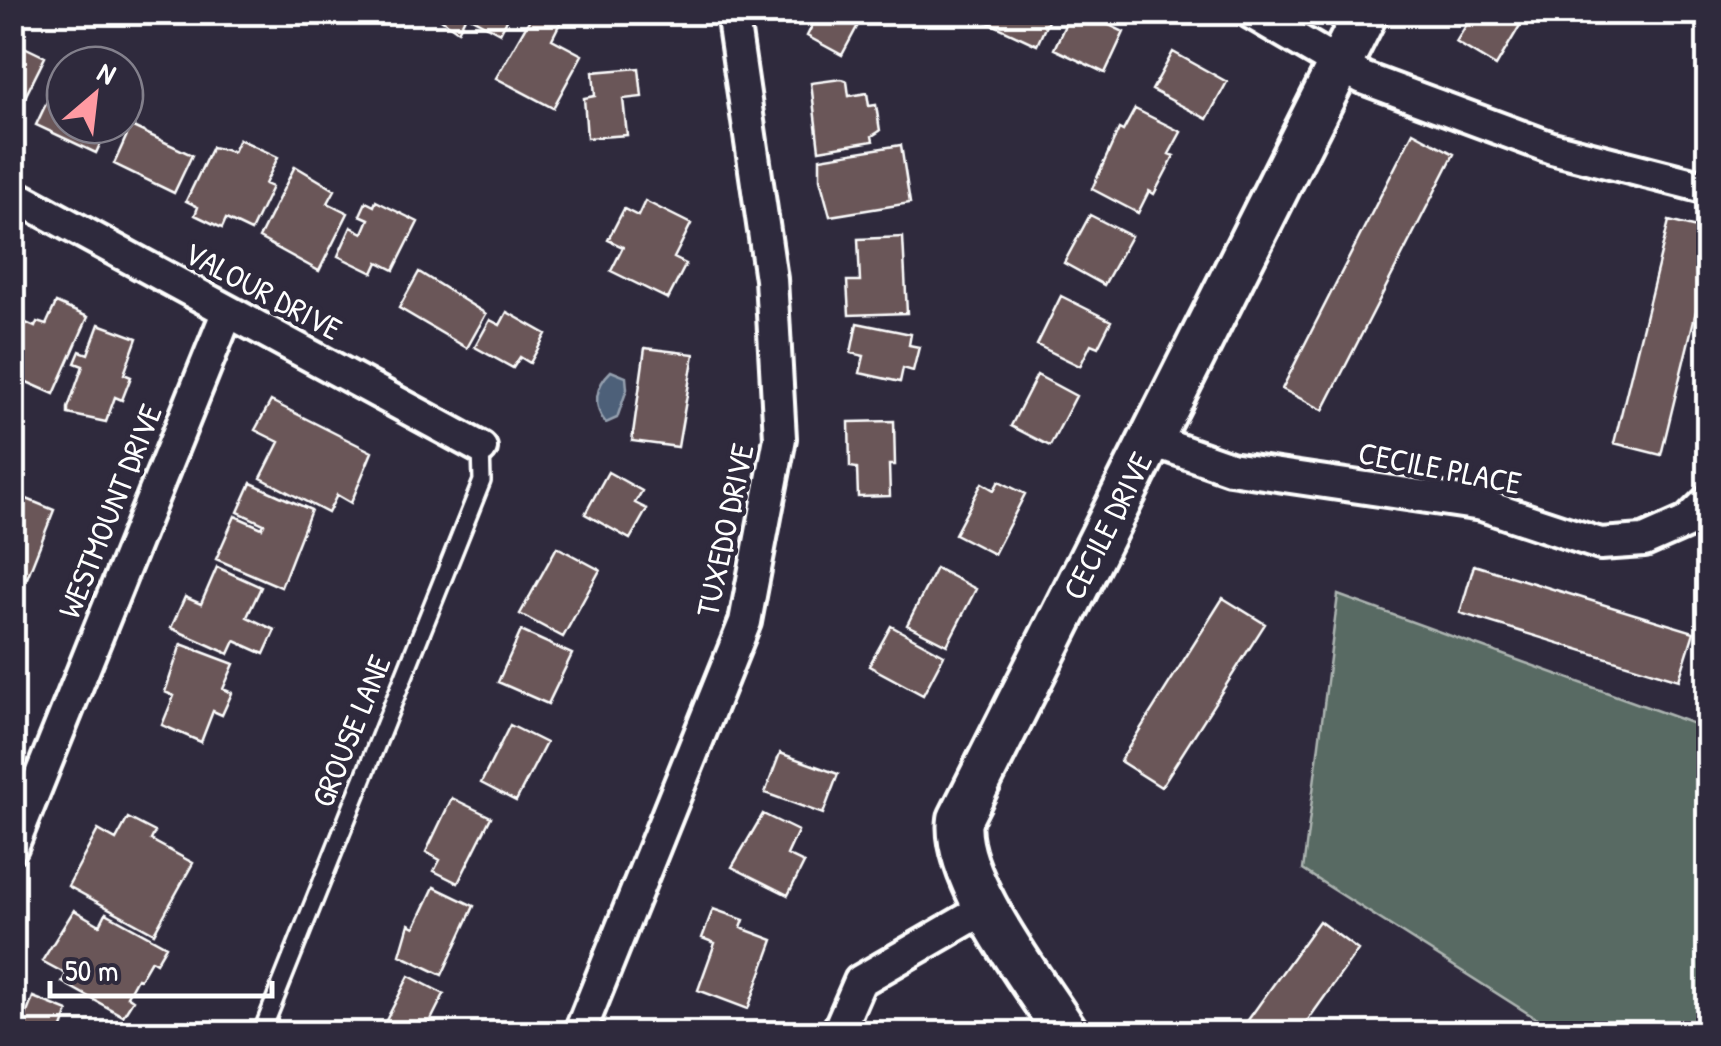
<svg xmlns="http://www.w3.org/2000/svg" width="1721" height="1046" viewBox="0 0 1721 1046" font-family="'Patrick Hand',sans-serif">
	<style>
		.green { fill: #596a63; stroke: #acb4b1; stroke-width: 2.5 }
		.water { fill: #4e6079; stroke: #95a0af; stroke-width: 2.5 }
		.building { fill: #6b5759; stroke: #fff; stroke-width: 2.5 }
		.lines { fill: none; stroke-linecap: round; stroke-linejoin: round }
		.lane-casing { stroke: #fff; stroke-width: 22 }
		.street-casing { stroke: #fff; stroke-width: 38 }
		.secondary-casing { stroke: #fff; stroke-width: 50 }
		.lane { stroke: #2f2a3d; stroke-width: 15 }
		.street { stroke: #2f2a3d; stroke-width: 30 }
		.secondary { stroke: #2f2a3d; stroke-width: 42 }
		.labels { text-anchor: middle; stroke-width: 9; stroke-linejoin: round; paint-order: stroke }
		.street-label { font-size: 32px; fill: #fff; stroke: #2f2a3d }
	</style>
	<rect width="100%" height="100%" fill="#2f2a3d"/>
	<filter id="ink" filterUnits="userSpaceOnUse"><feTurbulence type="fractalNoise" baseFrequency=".01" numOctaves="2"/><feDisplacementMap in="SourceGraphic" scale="20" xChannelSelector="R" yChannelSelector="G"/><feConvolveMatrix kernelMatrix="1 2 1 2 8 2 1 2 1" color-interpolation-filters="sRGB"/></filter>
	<g filter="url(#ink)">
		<path class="green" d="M1338,595L1708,729V1033H1549L1540,1021L1303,870Z"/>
		<path class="water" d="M611,371L626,377L627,389L617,418L606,423C592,407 595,386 611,371Z"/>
		<path class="building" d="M431,12H511L500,33L466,15L458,31Z
			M534,12L561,21L552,39L582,55L553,108L496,78Z
			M819,12H865L842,55L807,36Z
			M984,12H1052L1037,45L981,19Z
			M1071,12H1082L1124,32L1105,73L1054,49Z
			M1474,12H1528L1496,66L1456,42Z
			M12,41L45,57L21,105L12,101Z
			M1173,52L1227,82L1207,119L1152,90Z
			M639,68L642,97L623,99L627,135L587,138L584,98L595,96L593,72Z
			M841,79L847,81L849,96L867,93L869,106L876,105L880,131L872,136L873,141L819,150L811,83Z
			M53,89L65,95V125H109L96,153L36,125Z
			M1135,109L1181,132L1169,154L1174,156L1154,194L1149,191L1138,213L1092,189L1119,129L1123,131Z
			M131,126L192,155L174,193L114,164Z
			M1413,132L1454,154L1323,410L1282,389Z
			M239,139L278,157L265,184L272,187L251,231L226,219L222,228L195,215L198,207L186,201L212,147L233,152Z
			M901,145L910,203L830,216L820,179V158Z
			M295,166L335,190L328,203L348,213L319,271L259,238Z
			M376,201L418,222L394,270L378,262L373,273L338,256L351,227L363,233L369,219L360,215L366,202L374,206Z
			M645,201L691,224L674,258L686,264L668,299L611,271L623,247L608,240L624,209L638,216Z
			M1090,215L1131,236L1104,285L1064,263Z
			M1669,221L1708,231V262L1661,455L1614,443Z
			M903,237L907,313L849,315L847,281H860L858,239Z
			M419,272L486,314L467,348L399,308Z
			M1061,296L1111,321L1098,347L1091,344L1080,366L1037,345Z
			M56,303L88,317L54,394L20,379L24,369L12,364V317L35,327L37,322L46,325Z
			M507,312L546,334L530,363L520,357L513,368L475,347L490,320L500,325Z
			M857,323L911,334L909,345L919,347L913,371L903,368L900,382L860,373L864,356L851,353Z
			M99,324L137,338L124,374L131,377L122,400L115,397L106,422L68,414V408L83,366L75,363L80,351L88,354Z
			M645,348L694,354L678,447L632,441Z
			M1037,375L1076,396L1050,446L1011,426Z
			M271,401L372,452L351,503L337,495L328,513L261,478L279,442L255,430Z
			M894,421L895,465H889L890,496L858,497L857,468L850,467L849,422Z
			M608,472L642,491L635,503L647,509L630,539L585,514Z
			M999,481L1025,494L994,554L955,534L982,483L994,490Z
			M251,483L311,510L281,587L216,559L235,516L262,528L264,524L238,512Z
			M12,493L54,510L27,578L12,572Z
			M557,547L600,570L563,637L520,614Z
			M1474,565L1694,632L1679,680L1460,613Z
			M217,567L261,587L247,617L275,630L264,654L235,641L229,654L171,628L185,597L201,604Z
			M936,568L976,589L947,645L907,625Z
			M1223,598L1265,624L1161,787L1120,761Z
			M891,626L944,655L923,695L869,666Z
			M521,631L572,654L548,704L498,682Z
			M181,644L234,664L223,689L232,693L222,715L213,711L201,742L162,725L174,696L165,692Z
			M510,725L546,743L516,801L481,783Z
			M780,753L838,774L823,814L765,793Z
			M452,798L491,817L458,883L434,871L440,860L426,852Z
			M763,814L798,831L787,855L804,863L788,895L732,867Z
			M128,818L155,832L151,840L193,863L154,933L68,886L98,830L116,840Z
			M434,887L474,906L442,975L400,955L409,924L415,927Z
			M713,909L744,920L741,928L773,940L748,1009L698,990L715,943L702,938Z
			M74,910L100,925L106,913L166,946L156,963L151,960L140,979L137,978L127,996L133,1000L123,1016L62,982L66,974L42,961Z
			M1319,921L1358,950L1298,1034H1238Z
			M409,976L444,994L424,1034H379Z
			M33,997L68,1011L60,1034H19Z
			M668,1025L691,1034H665Z"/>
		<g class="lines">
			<defs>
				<path id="lane" d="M261,1034L482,481L481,448"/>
				<path id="street" d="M1250,12L1363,78L1552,148L1708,188
					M12,194L481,448
					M1148,439L1230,468L1482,505L1600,544L1644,541L1687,522L1708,501
					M12,847L227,313
					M579,1034L745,622L780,438L771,279L732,12
					M837,1034L860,981L988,907"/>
				<g id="secondary">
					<path id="s1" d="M1067,1034C1034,982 952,878 960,819L1366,12"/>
				</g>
			</defs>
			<use href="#lane" class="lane-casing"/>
			<use href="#street" class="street-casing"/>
			<use href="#secondary" class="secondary-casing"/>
			<use href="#lane" class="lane"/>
			<use href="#street" class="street"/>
			<use href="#secondary" class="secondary"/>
		</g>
	</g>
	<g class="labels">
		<g class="street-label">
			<text transform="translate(263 291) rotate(28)" y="11">VALOUR DRIVE</text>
			<text transform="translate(1440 468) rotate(11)" y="11">CECILE PLACE</text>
			<text transform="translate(110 511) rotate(-68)" y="11">WESTMOUNT DRIVE</text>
			<text dy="11" stroke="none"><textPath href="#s1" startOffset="572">CECILE DRIVE</textPath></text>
			<text transform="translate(725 530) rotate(-78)" y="11">TUXEDO DRIVE</text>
			<text transform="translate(351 731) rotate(-68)" y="11">GROUSE LANE</text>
		</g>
	</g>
	<rect width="1721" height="1046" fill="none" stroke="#2f2a3d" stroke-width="50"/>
	<rect x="25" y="25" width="1671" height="996" fill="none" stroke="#fff" stroke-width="4" filter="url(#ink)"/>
	<g transform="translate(95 95) rotate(28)"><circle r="48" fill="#2f2a3d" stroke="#827f8b" stroke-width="2.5"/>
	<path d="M0-8L18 38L0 25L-18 38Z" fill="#ff9aa2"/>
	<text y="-15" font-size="28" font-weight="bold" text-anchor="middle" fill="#ffffff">N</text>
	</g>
	<path d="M50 981v15h222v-15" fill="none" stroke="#ffffff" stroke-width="5"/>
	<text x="65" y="981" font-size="30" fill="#ffffff" stroke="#2f2a3d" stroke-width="8" paint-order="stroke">50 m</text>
</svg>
